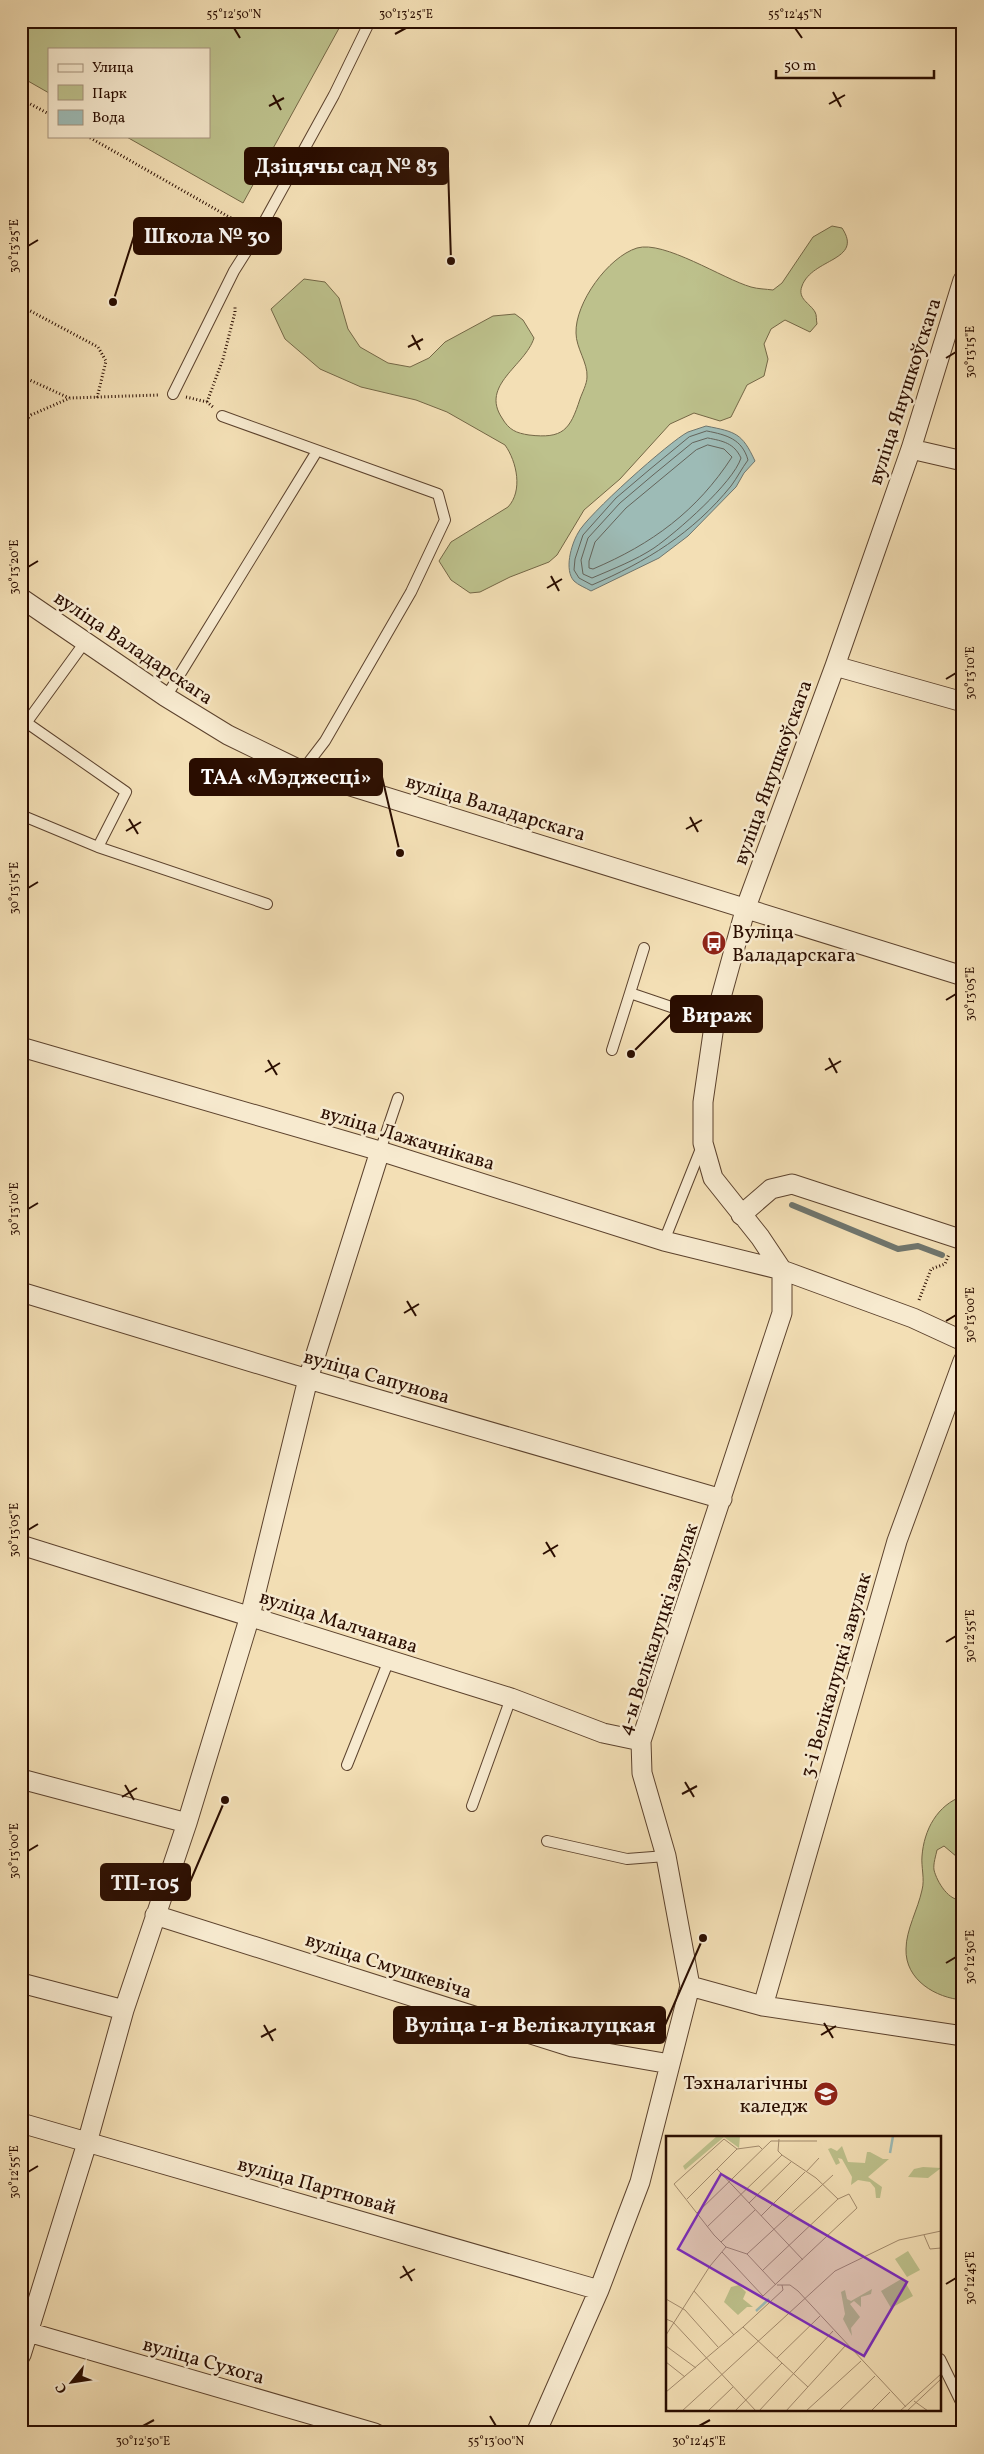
<svg xmlns="http://www.w3.org/2000/svg" width="984" height="2454" viewBox="0 0 984 2454" font-family="Vollkorn,serif">
	<style>
		.green { fill: #bdc18c; stroke: #746746 }
		.water { fill: #9dbbb6; stroke: #6f756d }
		.lines { fill: none; stroke-linecap: round; stroke-linejoin: round }
		.shore { stroke: #64645b; stroke-width: 1 }
		.stream { stroke: #6f756d; stroke-width: 6 }
		.service-casing { stroke: #5c422d; stroke-width: 12 }
		.minor-casing { stroke: #5c422d; stroke-width: 21 }
		.path { stroke: #2a0d00; stroke-width: 3; stroke-dasharray: 1 2.5; stroke-linecap: butt }
		.service { stroke: #f7eacf; stroke-width: 10 }
		.minor { stroke: #f7eacf; stroke-width: 19 }
		.ticks { fill: none; stroke: #2a0d00; stroke-width: 2 }
		.labels { text-anchor: middle; stroke-width: 5; stroke-linejoin: round; paint-order: stroke }
		.street-label { font-size: 20px; fill: #2a0d00; stroke: #f7eacf }
		.poi-label { font-size: 20px; fill: #2a0d00; stroke: #f7eacf; text-anchor: start }
		.inset-river { fill: none; stroke: #9dbbb6; stroke-width: 2.5 }
		.inset-road { fill: none; stroke: #a38b6d; stroke-width: 1 }
		.view { fill: #7b2cbf; fill-opacity: 0.15; stroke: #7b2cbf; stroke-width: 2.5 }
		.inset-edge { fill: none; stroke: #2a0d00; stroke-width: 2.5 }
		.leader { fill: none; stroke: #2a0d00; stroke-width: 2 }
		.callout-dot { fill: #2a0d00; stroke: #f7eacf; stroke-width: 2 }
		.callout { fill: #2a0d00; stroke: #2a0d00; stroke-width: 2 }
		.callout-label { font-size: 21px; text-anchor: middle; font-weight: bold; fill: #fff }
		.neatline { fill: none; stroke: #2a0d00; stroke-width: 2 }
		.ticks-label { font-size: 12px; text-anchor: middle; fill: #2a0d00 }
	</style>
	<rect width="100%" height="100%" fill="#f3dfb5"/>
	<filter id="stains"><feTurbulence type="fractalNoise" baseFrequency=".004" numOctaves="4"/><feColorMatrix values="0 0 0 0 .2 0 0 0 0 .09 0 0 0 0 .02 0 0 0 .5 -.17"/></filter>
	<radialGradient id="worn" r=".72"><stop offset=".6" stop-color="#630" stop-opacity="0"/><stop offset="1" stop-color="#630" stop-opacity=".3"/></radialGradient>
	<path class="green" d="M21,21H343L243,203L125,136H209V49H49V93L21,77Z
		M832,226L842,228C864,261 812,258 802,286C797,299 810,303 815,312C817,315 816,320 817,324L810,332L785,320L771,329L764,344L768,359L764,376L747,385L731,417L720,421L694,413L670,424L620,479L584,510L557,555L549,562L510,577L480,592L470,593L451,580L439,561L451,542L508,507C523,491 517,462 505,445L447,412L416,400L361,387L320,369L285,339L271,309L304,279L325,282L339,298L348,329L360,347L388,363L410,367L429,358L445,342L493,316L515,314L523,320L534,338C525,366 480,385 502,418C509,430 516,433 529,435C563,439 570,430 580,399C582,393 587,384 587,377C588,363 576,348 576,333C575,303 608,257 637,248C664,240 723,279 751,287C758,289 766,289 773,290L782,283L813,237Z
		M963,1796V1862L944,1846L937,1850C936,1855 933,1864 934,1870C937,1882 949,1902 963,1900V2000C936,1998 905,1980 906,1949C906,1930 918,1909 922,1890C925,1879 921,1867 922,1856C924,1830 937,1805 963,1796Z"/>
	<path class="water" d="M706,426C736,432 742,433 755,461L744,473L736,487L688,536L659,558L591,591C586,588 578,585 574,581C564,570 571,545 578,533C586,516 670,441 688,432C694,430 700,428 706,426Z"/>
	<g class="lines">
		<path class="shore" d="M707,431C727,435 742,439 748,460C742,468 737,478 731,486C693,533 646,562 592,585L579,578L574,570L575,559L583,535L616,498L649,470L689,437Z
			M708,438C723,441 734,443 741,458C733,483 677,532 654,548C636,560 613,569 592,578L583,574L581,560L588,538L620,503L653,475L692,443Z
			M708,445L724,449L732,457C697,511 652,544 593,569L589,568V561L595,542L626,508L696,450Z"/>
		<path class="stream" d="M792,1205L898,1249L918,1246L942,1255
			M962,1262L963,1263"/>
		<defs>
			<path id="service" d="M173,394L234,271L258,233L334,95L370,21
				M222,416L438,494L445,520L411,592L325,741L302,771
				M166,697L317,451
				M21,730L85,642
				M21,815L98,847L126,792L27,723
				M98,847L267,904
				M630,993L644,948
				M612,1050L630,993L686,1012L715,1019
				M380,1151L398,1098
				M664,1241L702,1146
				M347,1765L389,1660
				M472,1806L511,1698
				M547,1841L627,1859L666,1856
				M940,2359L963,2406"/>
			<path id="minor" d="M911,449L963,461
				M21,598L166,697L228,735L302,771L963,976
				M835,666L963,702
				M21,1047L380,1151L664,1241L782,1270L913,1318L963,1341
				M741,1215L771,1189L792,1184L963,1240
				M782,1270L760,1237L713,1178L703,1143V1102L715,1019L746,907L835,666L911,449L963,280
				M21,1292L308,1379L722,1499
				M21,1545L511,1698L603,1733L641,1741
				M21,1779L187,1823
				M155,1915L572,2047L670,2064
				M21,1983L124,2010
				M690,1986L763,2006L963,2036
				M763,2006L897,1541L963,1361
				M21,2123L599,2290
				M21,2330L375,2433
				M21,2355L87,2143L124,2010L187,1823L250,1616L308,1379L380,1151
				M536,2433L599,2290L640,2182L690,1986L666,1856L642,1773L641,1741L782,1313V1270"/>
		</defs>
		<use href="#service" class="service-casing"/>
		<use href="#minor" class="minor-casing"/>
		<path class="path" d="M21,99L49,114
			M87,136L245,226
			M21,306L98,347L106,361L97,398
			M21,376L69,398
			M186,397L207,402L213,407
			M207,402L223,359L235,312V305
			M21,425L31,415L70,398L158,395
			M919,1300L931,1269L945,1264L949,1254"/>
		<use href="#service" class="service"/>
		<use href="#minor" class="minor"/>
	</g>
	<path class="ticks" d="M234,28L240,38M795,28L802,38M395,34L406,28M833,92L841,107M273,95L281,110M829,104L845,95M269,106L284,98M28,246L38,240M412,335L420,350M408,347L423,339M946,358L956,352M28,567L38,561M551,576L559,591M547,588L562,579M946,679L956,673M690,817L698,832M129,819L138,834M686,829L702,820M126,831L141,822M28,888L38,882M946,1000L956,994M829,1058L837,1073M268,1060L277,1075M825,1070L841,1061M265,1072L280,1063M28,1209L38,1203M407,1301L416,1316M404,1313L419,1304M946,1321L956,1315M28,1530L38,1524M546,1542L555,1557M543,1554L558,1545M946,1642L956,1636M685,1782L694,1797M125,1785L134,1800M682,1794L697,1786M122,1797L137,1788M28,1851L38,1845M946,1963L956,1957M824,2023L833,2038M264,2025L273,2041M821,2035L836,2026M261,2037L276,2029M28,2172L38,2166M403,2266L412,2281M400,2278L415,2269M946,2284L956,2278M490,2416L496,2426M143,2426L154,2420M699,2426L710,2420"/>
	<defs>
		<symbol id="bus-disc" viewBox="-11 -11 22 22"><circle r="9.5" fill="#8f2418" stroke="#f7eacf"/><path d="M-5-6H5V4H4V6H2V4H-2V6H-4V4H-5ZM-3.5-4V0h7V-4ZM-3.5 1.2v1.5H-2V1.2ZM2 1.2v1.5H3.5V1.2Z" fill="#fff"/></symbol>
		<symbol id="university-disc" viewBox="-11 -11 22 22"><circle r="9.5" fill="#8f2418" stroke="#f7eacf"/><path d="M0-5L7-2L0 1L-7-2ZM-4 1L0 2.5L4 1V4Q0 6-4 4Z" fill="#fff"/></symbol>
	</defs>
	<g fill-rule="evenodd">
		<use href="#bus-disc" x="700" y="929" width="28" height="28"/>
		<use href="#university-disc" x="812" y="2080" width="28" height="28"/>
	</g>
	<g class="labels">
		<g class="street-label">
			<text transform="translate(904 391) rotate(-72)" y="7">вуліца Янушкоўскага</text>
			<text transform="translate(134 647) rotate(34)" y="7">вуліца Валадарскага</text>
			<text transform="translate(772 772) rotate(-70)" y="7">вуліца Янушкоўскага</text>
			<text transform="translate(496 807) rotate(17)" y="7">вуліца Валадарскага</text>
			<text transform="translate(408 1137) rotate(17)" y="7">вуліца Лажачнікава</text>
			<text transform="translate(377 1376) rotate(16)" y="7">вуліца Сапунова</text>
			<text transform="translate(339 1621) rotate(18)" y="7">вуліца Малчанава</text>
			<text transform="translate(657 1629) rotate(-72)" y="7">4-ы Велікалуцкі завулак</text>
			<text transform="translate(835 1675) rotate(-74)" y="7">3-і Велікалуцкі завулак</text>
			<text transform="translate(389 1965) rotate(18)" y="7">вуліца Смушкевіча</text>
			<text transform="translate(317 2185) rotate(16)" y="7">вуліца Партновай</text>
			<text transform="translate(204 2360) rotate(16)" y="7">вуліца Сухога</text>
		</g>
		<g class="poi-label">
			<text x="732" y="938">Вуліца<tspan x="732" dy="23">Валадарскага</tspan></text>
			<text x="808" y="2089" text-anchor="end">Тэхналагічны<tspan x="808" dy="23">каледж</tspan></text>
		</g>
	</g>
	<g transform="translate(666 2136)">
		<rect width="275" height="275" fill="#f3dfb5"/>
		<path d="M51,0H74L73,12L58,1L19,34L17,30ZM176,10L182,26L199,27L201,16H204L217,23H223L202,41L216,51L214,62H210L209,52L204,46L192,44L185,49L186,41L176,23L172,22L174,27L170,29L162,13L165,12L171,15ZM257,31L275,32L262,42L242,41L248,33ZM242,115L254,134L241,141L229,123ZM237,142L247,160L225,172L215,155ZM73,149L80,156L77,163L87,171H81L72,179L58,166L65,151ZM206,153L205,158L195,161V171L188,165L184,168L194,181L185,192L186,200L177,183L179,178L175,156L179,154L181,163L185,165Z" fill="#bdc18c"/>
		<path class="inset-river" d="M224,17L227,0M90,175L103,163"/>
		<path class="inset-road" d="M113,3L112,15L116,19L150,42L172,63M96,13L93,10L71,13L58,3L8,48L48,99L60,111L81,118L110,149M51,33L137,124M140,36L153,22M21,63L71,13M83,67L125,26M31,77L105,5H151M95,80L139,36M41,91L116,19M258,99L264,113L275,112M55,106L89,74M56,116L97,160L191,72L183,58L172,63L96,135M81,118L167,39M111,149H124L132,155L240,271M28,155L68,199M0,163L19,174L52,211M0,183L7,186L90,275M77,191L142,251M0,199L44,130L60,111M0,210L30,232M111,222L154,180M0,226L19,241M0,256L77,191L117,154L116,149M248,265L262,275M16,275L169,135L233,104L275,95M42,275L67,251M69,275L116,227M93,275L167,195M120,275L180,209M140,275L195,225M173,275L209,240M205,275L224,256M234,275L275,238M241,275L275,243"/>
		<path class="view" d="M55,38L241,146L198,220L12,113Z"/>
		<rect width="275" height="275" class="inset-edge"/>
	</g>
	<path class="leader" d="M451 261L448 166M113 302L134 236M400 853L382 777M631 1054L671 1014M225 1800L190 1882M703 1938L665 2025"/>
	<g class="callout-dot">
		<circle cx="451" cy="261" r="5"/>
		<circle cx="113" cy="302" r="5"/>
		<circle cx="400" cy="853" r="5"/>
		<circle cx="631" cy="1054" r="5"/>
		<circle cx="225" cy="1800" r="5"/>
		<circle cx="703" cy="1938" r="5"/>
	</g>
	<g class="callout">
		<rect x="245" y="148" width="203" height="36" rx="5"/>
		<rect x="134" y="218" width="147" height="36" rx="5"/>
		<rect x="190" y="759" width="192" height="36" rx="5"/>
		<rect x="671" y="996" width="91" height="36" rx="5"/>
		<rect x="101" y="1864" width="89" height="36" rx="5"/>
		<rect x="394" y="2007" width="271" height="36" rx="5"/>
	</g>
	<g class="callout-label">
		<text x="346" y="173">Дзіцячы сад № 83</text>
		<text x="207" y="243">Школа № 30</text>
		<text x="286" y="784">ТАА «Мэджесці»</text>
		<text x="717" y="1022">Вираж</text>
		<text x="145" y="1890">ТП-105</text>
		<text x="530" y="2032">Вуліца 1-я Велікалуцкая</text>
	</g>
	<rect width="984" height="2454" fill="none" stroke="#f3dfb5" stroke-width="55"/>
	<rect x="48" y="48" width="162" height="90" fill="#f7eacf" stroke="#a5927c"/>
	<rect x="58" y="64" width="25" height="8" fill="#f7eacf" stroke="#a5927c"/>
	<text x="92" y="72" font-size="15" fill="#2a0d00">Улица</text>
	<rect x="58" y="85" width="25" height="15" fill="#bdc18c" stroke="#a5927c"/>
	<text x="92" y="98" font-size="15" fill="#2a0d00">Парк</text>
	<rect x="58" y="110" width="25" height="15" fill="#9dbbb6" stroke="#a5927c"/>
	<text x="92" y="122" font-size="15" fill="#2a0d00">Вода</text>
	<g transform="translate(72 2382) rotate(240)" stroke="#f7eacf" stroke-width="4" paint-order="stroke">
	<path d="M0-4L9 19L0 12L-9 19Z" fill="#2a0d00"/>
	<text y="-8" font-size="14" font-weight="bold" text-anchor="middle" fill="#2a0d00">С</text>
	</g>
	<path d="M776 70v8h158v-8" fill="none" stroke="#2a0d00" stroke-width="2.5"/>
	<text x="784" y="70" font-size="15" fill="#2a0d00" stroke="#f7eacf" stroke-width="4" paint-order="stroke">50 m</text>
	<rect x="28" y="28" width="928" height="2398" class="neatline"/>
	<g class="ticks-label">
		<text x="234" y="18">55°12'50"N</text>
		<text x="406" y="18">30°13'25"E</text>
		<text x="795" y="18">55°12'45"N</text>
		<text transform="translate(14 246) rotate(-90)" y="4">30°13'25"E</text>
		<text transform="translate(970 352) rotate(-90)" y="4">30°13'15"E</text>
		<text transform="translate(14 567) rotate(-90)" y="4">30°13'20"E</text>
		<text transform="translate(970 673) rotate(-90)" y="4">30°13'10"E</text>
		<text transform="translate(14 888) rotate(-90)" y="4">30°13'15"E</text>
		<text transform="translate(970 994) rotate(-90)" y="4">30°13'05"E</text>
		<text transform="translate(14 1209) rotate(-90)" y="4">30°13'10"E</text>
		<text transform="translate(970 1315) rotate(-90)" y="4">30°13'00"E</text>
		<text transform="translate(14 1530) rotate(-90)" y="4">30°13'05"E</text>
		<text transform="translate(970 1636) rotate(-90)" y="4">30°12'55"E</text>
		<text transform="translate(14 1851) rotate(-90)" y="4">30°13'00"E</text>
		<text transform="translate(970 1957) rotate(-90)" y="4">30°12'50"E</text>
		<text transform="translate(14 2172) rotate(-90)" y="4">30°12'55"E</text>
		<text transform="translate(970 2278) rotate(-90)" y="4">30°12'45"E</text>
		<text x="143" y="2445">30°12'50"E</text>
		<text x="496" y="2445">55°13'00"N</text>
		<text x="699" y="2445">30°12'45"E</text>
	</g>
	<rect width="100%" height="100%" filter="url(#stains)"/>
	<rect width="100%" height="100%" fill="url(#worn)"/>
</svg>
